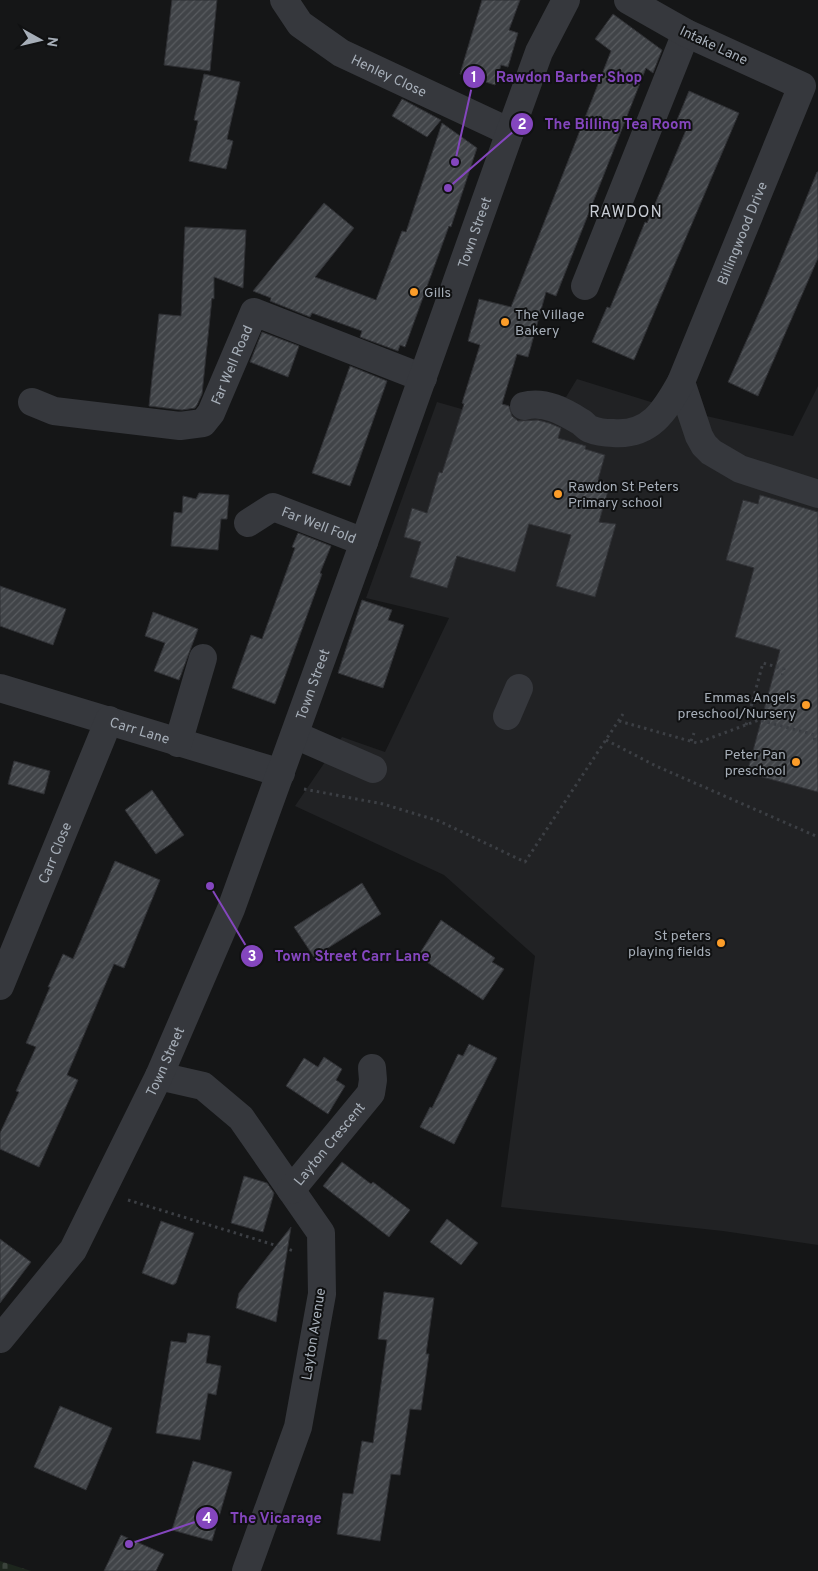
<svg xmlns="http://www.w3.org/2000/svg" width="818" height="1571" viewBox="0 0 818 1571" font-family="Overpass,sans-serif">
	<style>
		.built { fill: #212224 }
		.cemetery { fill: url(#cemetery-stones) }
		.building { fill: url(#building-hatch); stroke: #2f3034 }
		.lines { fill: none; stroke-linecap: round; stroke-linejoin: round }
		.path { stroke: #3c3f44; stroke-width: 3; stroke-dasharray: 2.5 4; stroke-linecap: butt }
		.minor { stroke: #36383d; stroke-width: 28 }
		.poi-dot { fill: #fc9d29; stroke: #101112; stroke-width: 2 }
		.labels { text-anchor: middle; stroke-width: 4; stroke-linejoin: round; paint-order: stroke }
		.street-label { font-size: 14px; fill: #a6aeb8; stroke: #101112 }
		.poi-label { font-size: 14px; fill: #a6aeb8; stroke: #101112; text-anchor: start }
		.quarter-label { font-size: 16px; letter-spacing: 1px; fill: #c8ccd4; stroke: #101112 }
		.leader { fill: none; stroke: #8446be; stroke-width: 2 }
		.callout-dot { fill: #8446be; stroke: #101112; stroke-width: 2 }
		.mark-label { font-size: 15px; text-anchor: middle; font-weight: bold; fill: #fff }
		.callout-label { font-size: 15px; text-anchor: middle; font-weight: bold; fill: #8446be; stroke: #101112; stroke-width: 4; stroke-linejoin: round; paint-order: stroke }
	</style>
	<defs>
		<pattern id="cemetery-stones" width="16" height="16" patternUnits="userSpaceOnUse" patternTransform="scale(1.25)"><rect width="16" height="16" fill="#1d261d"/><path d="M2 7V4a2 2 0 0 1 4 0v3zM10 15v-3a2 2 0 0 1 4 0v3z" fill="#3b433c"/></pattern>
		<pattern id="building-hatch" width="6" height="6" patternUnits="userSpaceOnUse" patternTransform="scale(1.25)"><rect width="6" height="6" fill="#414448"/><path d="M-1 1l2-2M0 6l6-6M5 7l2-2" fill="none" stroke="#595c60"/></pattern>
	</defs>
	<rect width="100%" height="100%" fill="#151617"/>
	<path class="built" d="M577,379L667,407L793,436L818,386V1245L723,1231L501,1207L535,956L444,875L295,806L342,737L385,752L449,618L366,598L437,402L493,418L537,392L566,397Z"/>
	<path class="cemetery" d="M0,1561L31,1571H0Z"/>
	<path class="building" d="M172,0H217L210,71L164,65Z
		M482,0H520L509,30L518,33L508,67L501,65L495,85L460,74Z
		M613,14L662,50L653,73L646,68L556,296L546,292L528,357L517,354L502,404L509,406L512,416L518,421L538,420L549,423L561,428L558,438L586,446L585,449L605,455L598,480L610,484L599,522L616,524L595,597L556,586L571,535L529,524L515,572L457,556L447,588L410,577L421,542L404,537L412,508L427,513L439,472L442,473L464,404L462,403L480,345L468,341L479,299L511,307L611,51L595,39Z
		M204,74L240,82L227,139L233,141L226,169L189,161L198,121L194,120Z
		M689,91L739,113L634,360L592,342L607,307L610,308L645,222L647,223L686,130L675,125Z
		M402,99L441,120L427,137L392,116Z
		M442,123L477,148L451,227L449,226L405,347L400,345L398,351L360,337L362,331L312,313L310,317L270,301L271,298L253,291L324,203L354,228L315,277L376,300L402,231L406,232Z
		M817,172H818V258L758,396L728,382L766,297Z
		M185,227L246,230L243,288L214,277V299L212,298L202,394L197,405L195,408L182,410L149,406L159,314L181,316Z
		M262,332L299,346L288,377L250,362Z
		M350,366L387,381L350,486L312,473Z
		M199,493L229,495L227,519H221L218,550L171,546L174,512L182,513L183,496L196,499Z
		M760,495L818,512V792L747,773L780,650L735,637L754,568L726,560L743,500L758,504Z
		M298,533L331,546L320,573L322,574L275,704L232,688L251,635L262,639L295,548L292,547Z
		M0,586L66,609L53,645L0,626Z
		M362,600L392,610L388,620L404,625L383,688L338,673Z
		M153,612L198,629L179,680L154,671L165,643L145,636Z
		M14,761L50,771L44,794L8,784Z
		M152,790L184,835L156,854L125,810Z
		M115,861L160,880L124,968L114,964L67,1075L78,1080L39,1167L0,1149V1133L19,1092L16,1091L36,1047L26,1043L50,987H48L63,954L73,959Z
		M362,883L381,914L314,957L294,927Z
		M441,920L495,958L492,962L504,969L483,1000L418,956Z
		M469,1044L497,1058L454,1144L420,1127L430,1107L432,1108L458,1054L463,1056Z
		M324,1057L342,1069L336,1080L345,1086L328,1114L286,1086L304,1058L318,1067Z
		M342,1162L371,1184L373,1182L410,1210L389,1237L323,1186Z
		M244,1176L267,1183L274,1193L263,1232L231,1223Z
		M447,1219L478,1243L461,1265L430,1242Z
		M161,1221L194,1233L176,1283L173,1285L142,1273Z
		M291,1227L276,1322L236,1308L239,1293Z
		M0,1239L31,1262L0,1303Z
		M384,1292L434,1298L426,1354H429L421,1410L410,1409L400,1475L391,1474L380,1541L337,1534L343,1493L353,1494L362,1441L373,1443L387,1340L378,1339Z
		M188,1333L210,1336L206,1363L221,1366L216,1395L208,1393L200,1440L156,1433L171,1341L186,1343Z
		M60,1406L112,1428L86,1490L34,1467Z
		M193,1461L232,1472L212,1541L172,1530Z
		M121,1535L164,1554L156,1571H104Z"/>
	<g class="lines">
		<path class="path" d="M619,721L697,743L759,720L815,735L814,742
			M746,725L763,663L784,669L782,675
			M606,740L656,766L818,837
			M691,741L694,733
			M304,789L383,804L439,821L525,862L623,714
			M128,1200L294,1251"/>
		<g class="minor">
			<path id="s1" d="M284,0L300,24L341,53L510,132"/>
			<path d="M585,286L686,33"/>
			<path d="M681,382L699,436L704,445L711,452L740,469L818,494"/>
			<path id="s2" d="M32,402L54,411L180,426L203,423L211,413L254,312L423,378"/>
			<path id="s3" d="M524,406C544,400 565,412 581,422C584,424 587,428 590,429C597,432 606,433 613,433C650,436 665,411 681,382L802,86L686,33L628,0"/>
			<path id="s4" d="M248,523L273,507L364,542"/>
			<path id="s5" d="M0,688L281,773"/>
			<path d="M507,716L519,688"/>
			<path d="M295,735L373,769"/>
			<path d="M178,743L203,658"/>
			<path id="s6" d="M0,986L109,720"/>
			<path d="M159,1076L203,1086L241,1118L321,1233L322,1294L298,1427L246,1571"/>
			<path id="s7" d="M291,1190L371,1093L373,1080L372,1068"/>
			<path id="s8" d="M0,1339L73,1250L159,1076L231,909L364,542L510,132L539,52L566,0"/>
		</g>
	</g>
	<g class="poi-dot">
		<circle cx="414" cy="292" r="5"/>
		<circle cx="505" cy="322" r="5"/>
		<circle cx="558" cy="494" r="5"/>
		<circle cx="806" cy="705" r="5"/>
		<circle cx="796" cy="762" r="5"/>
		<circle cx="721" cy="943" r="5"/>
	</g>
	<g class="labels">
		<g class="street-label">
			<text transform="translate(714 45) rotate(25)" y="5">Intake Lane</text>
			<text dy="5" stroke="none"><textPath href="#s1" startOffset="132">Henley Close</textPath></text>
			<text dy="5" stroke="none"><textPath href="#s8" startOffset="1210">Town Street</textPath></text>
			<text dy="5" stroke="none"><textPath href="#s3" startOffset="348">Billingwood Drive</textPath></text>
			<text dy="5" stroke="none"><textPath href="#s2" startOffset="239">Far Well Road</textPath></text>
			<text dy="5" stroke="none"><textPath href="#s4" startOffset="79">Far Well Fold</textPath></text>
			<text dy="5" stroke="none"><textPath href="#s8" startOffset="730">Town Street</textPath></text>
			<text dy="5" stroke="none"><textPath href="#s5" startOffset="146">Carr Lane</textPath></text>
			<text dy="5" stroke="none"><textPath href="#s6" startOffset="144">Carr Close</textPath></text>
			<text dy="5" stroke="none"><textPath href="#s8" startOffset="325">Town Street</textPath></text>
			<text dy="5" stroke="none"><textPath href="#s7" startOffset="60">Layton Crescent</textPath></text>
			<text transform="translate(313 1334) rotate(-81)" y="5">Layton Avenue</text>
		</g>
		<g class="poi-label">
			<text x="424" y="297">Gills</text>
			<text x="515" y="319">The Village<tspan x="515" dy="16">Bakery</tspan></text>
			<text x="568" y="491">Rawdon St Peters<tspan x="568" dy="16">Primary school</tspan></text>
			<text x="796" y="702" text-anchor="end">Emmas Angels<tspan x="796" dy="16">preschool/Nursery</tspan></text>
			<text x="786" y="759" text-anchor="end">Peter Pan<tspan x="786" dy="16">preschool</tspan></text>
			<text x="711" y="940" text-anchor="end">St peters<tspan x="711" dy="16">playing fields</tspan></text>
		</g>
		<g class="quarter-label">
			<text x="626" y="217">RAWDON</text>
		</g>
	</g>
	<path class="leader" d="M455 162L474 77M448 188L522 124M210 886L252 956M129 1544L207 1518"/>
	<g class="callout-dot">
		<circle cx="455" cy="162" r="5"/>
		<circle cx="448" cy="188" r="5"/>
		<circle cx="210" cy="886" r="5"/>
		<circle cx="129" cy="1544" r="5"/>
		<circle cx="474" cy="77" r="12"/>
		<circle cx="522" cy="124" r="12"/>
		<circle cx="252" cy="956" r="12"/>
		<circle cx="207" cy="1518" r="12"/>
	</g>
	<g class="mark-label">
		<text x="474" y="82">1</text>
		<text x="522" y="129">2</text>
		<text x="252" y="961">3</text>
		<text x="207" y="1523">4</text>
	</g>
	<g class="callout-label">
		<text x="569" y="82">Rawdon Barber Shop</text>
		<text x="618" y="129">The Billing Tea Room</text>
		<text x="352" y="961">Town Street Carr Lane</text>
		<text x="276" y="1523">The Vicarage</text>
	</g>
	<g transform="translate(40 40) rotate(98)" stroke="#101112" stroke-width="4" paint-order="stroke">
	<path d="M0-4L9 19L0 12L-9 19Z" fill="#a6aeb8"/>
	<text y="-8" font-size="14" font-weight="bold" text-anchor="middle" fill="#a6aeb8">N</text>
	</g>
</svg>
